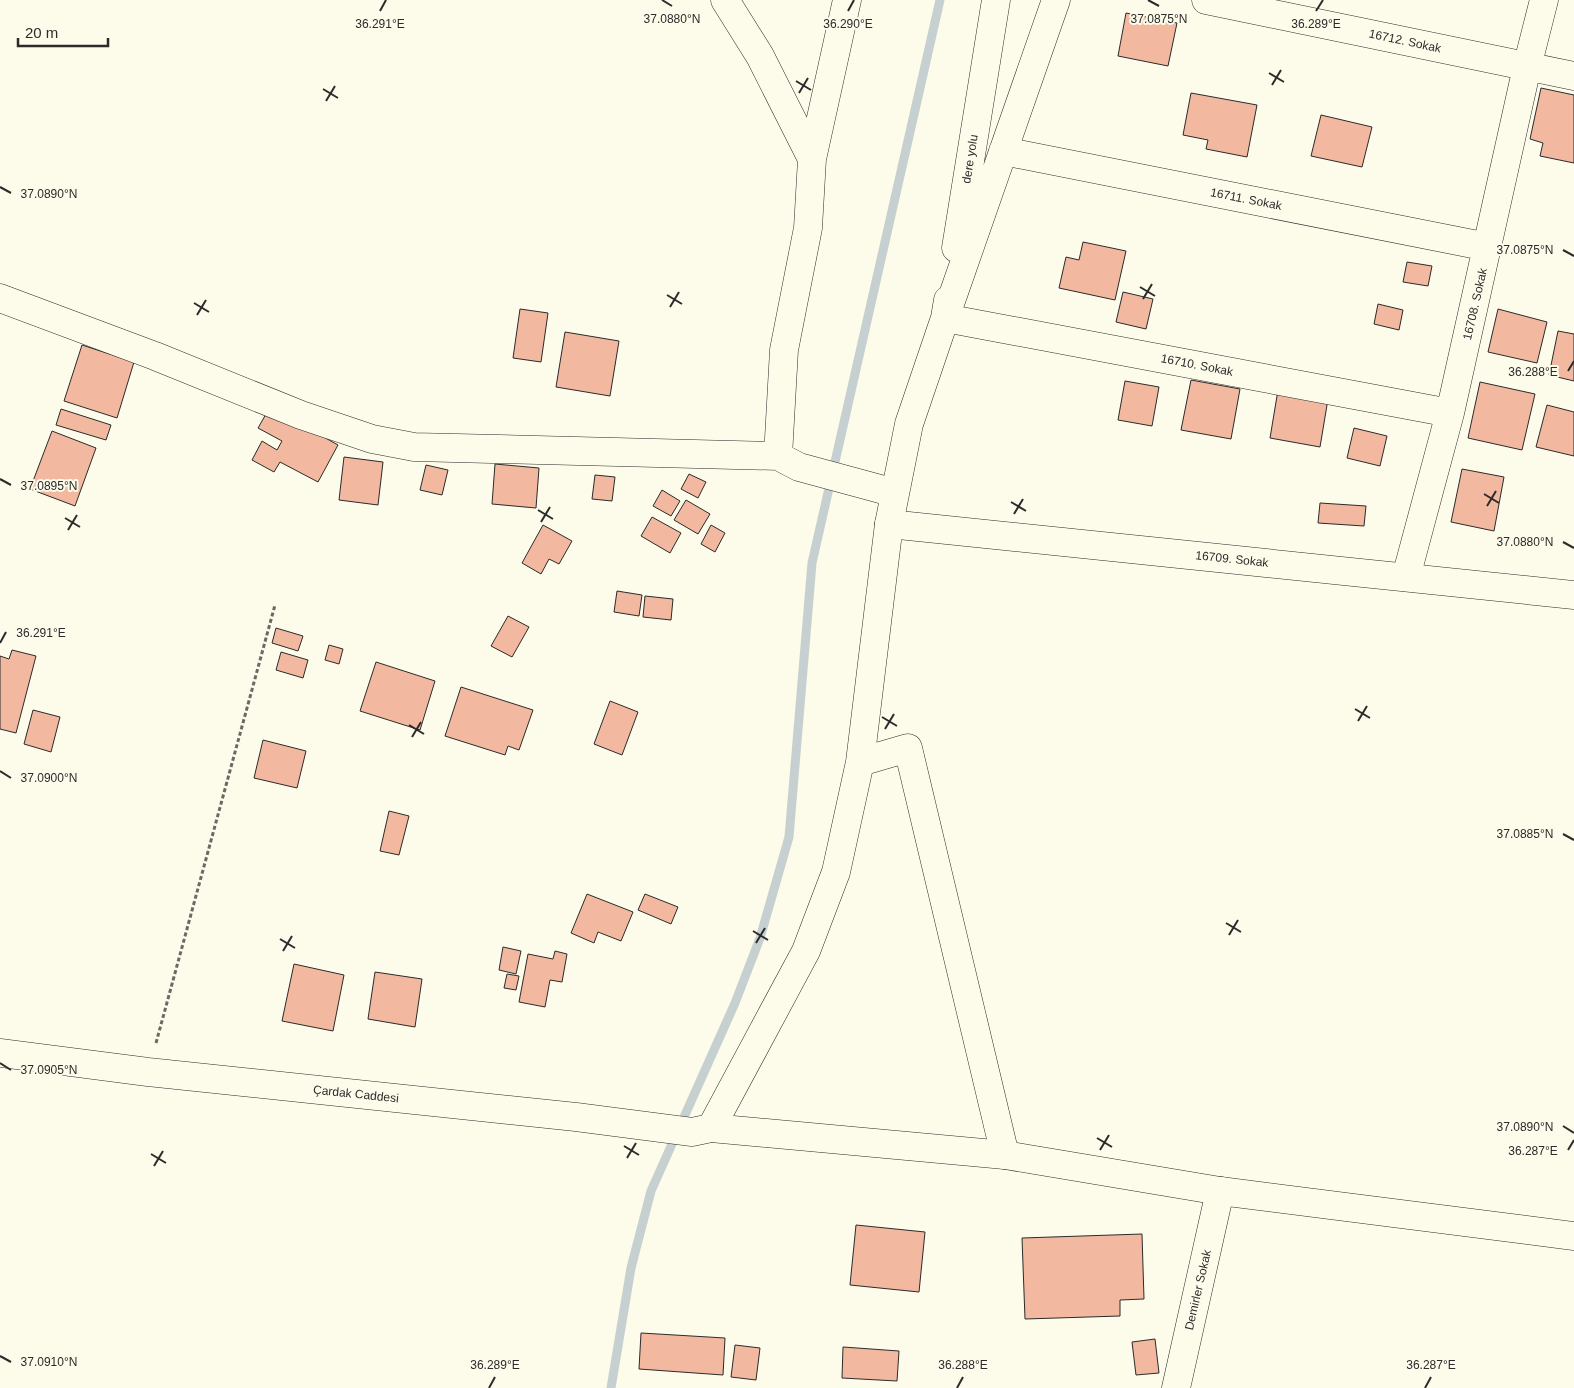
<svg xmlns="http://www.w3.org/2000/svg" width="1574" height="1388" viewBox="0 0 1574 1388" font-family="Helvetica,sans-serif">
	<style>
		.lines { fill: none; stroke-linecap: round; stroke-linejoin: round }
		.stream { stroke: #c7d0d0; stroke-width: 9 }
		.building { fill: #f2b8a0; stroke: #2b2b2b }
		.street-casing { stroke: #2b2b2b; stroke-width: 29 }
		.secondary-casing { stroke: #2b2b2b; stroke-width: 29 }
		.path { stroke: #6a6964; stroke-width: 3; stroke-dasharray: 4 2.5; stroke-linecap: butt }
		.street { stroke: #fdfbea; stroke-width: 28 }
		.secondary { stroke: #fdfbea; stroke-width: 28 }
		.ticks { fill: none; stroke: #2b2b2b; stroke-width: 2 }
		.labels { text-anchor: middle; stroke-width: 4; stroke-linejoin: round; paint-order: stroke }
		.street-label { font-size: 12px; fill: #2b2b2b; stroke: #fdfbea }
		.ticks-label { font-size: 12px; text-anchor: middle; fill: #2b2b2b; stroke: #fdfbea; stroke-width: 4; stroke-linejoin: round; paint-order: stroke }
	</style>
	<rect width="100%" height="100%" fill="#fdfbea"/>
	<g class="lines">
		<path class="stream" d="M611,1388L631,1268L651,1191L735,1003L760,938L789,837L812,563L940,0"/>
	</g>
	<path class="building" d="M1126,13L1177,23L1168,66L1118,56Z
		M1541,88L1574,95V163L1540,156L1543,143L1530,139Z
		M1191,93L1257,105L1247,157L1206,149L1208,140L1183,135Z
		M1321,115L1372,127L1362,167L1311,156Z
		M1083,242L1126,251L1115,300L1059,288L1066,257L1079,260Z
		M1407,262L1432,266L1428,286L1403,282Z
		M1123,292L1153,299L1146,329L1116,322Z
		M1378,304L1403,310L1399,330L1374,324Z
		M520,309L548,313L541,362L513,358Z
		M1498,309L1547,322L1537,363L1488,352Z
		M1558,331L1574,334V381L1549,375Z
		M565,332L619,341L610,396L556,387Z
		M82,345L134,362L117,418L64,401Z
		M1191,380L1240,389L1231,439L1181,430Z
		M1125,381L1159,387L1152,426L1118,420Z
		M1480,382L1535,394L1522,450L1468,438Z
		M1278,390L1328,399L1320,447L1270,438Z
		M1547,405L1574,412V456L1536,447Z
		M270,407L338,445L318,482L280,462L274,472L252,460L262,441L277,450L282,441L258,428Z
		M61,409L111,425L106,440L56,425Z
		M1354,428L1387,436L1380,466L1347,458Z
		M52,431L96,448L75,506L30,489Z
		M344,457L383,462L378,505L339,500Z
		M495,464L539,468L536,508L492,504Z
		M426,465L448,470L442,495L420,490Z
		M1462,469L1504,477L1494,531L1451,522Z
		M689,474L706,482L698,498L681,489Z
		M595,475L615,477L612,501L592,499Z
		M662,490L680,501L671,516L653,506Z
		M686,500L710,514L698,534L674,520Z
		M1320,503L1366,506L1364,526L1318,523Z
		M652,517L681,533L670,553L641,536Z
		M543,525L572,541L559,564L549,559L541,574L522,563Z
		M711,525L725,533L715,552L701,544Z
		M617,591L642,595L639,616L614,612Z
		M645,596L673,599L671,620L643,617Z
		M508,616L529,627L512,657L491,646Z
		M276,628L303,636L298,651L272,643Z
		M329,645L343,649L339,664L325,660Z
		M12,650L36,656L16,733L0,729V656L9,659Z
		M281,652L308,660L303,678L276,670Z
		M376,662L435,681L420,730L360,711Z
		M461,687L533,710L519,750L508,746L505,755L445,736Z
		M610,701L638,712L622,755L594,744Z
		M33,710L60,717L51,752L24,744Z
		M263,740L306,751L297,788L254,778Z
		M389,811L409,816L399,855L380,851Z
		M587,894L633,912L621,941L598,932L594,943L571,933Z
		M645,894L678,907L671,924L638,910Z
		M503,947L521,951L516,974L499,970Z
		M555,951L567,954L562,982L550,980L545,1007L519,1002L528,954L553,959Z
		M294,964L344,975L333,1031L282,1021Z
		M375,972L422,979L415,1027L368,1019Z
		M507,974L519,976L516,990L504,988Z
		M856,1225L925,1232L919,1292L850,1285Z
		M1142,1234L1144,1299L1120,1300V1316L1025,1319L1022,1238Z
		M641,1333L725,1338L723,1375L639,1369Z
		M1155,1339L1159,1373L1136,1375L1132,1342Z
		M735,1345L760,1348L756,1380L731,1377Z
		M843,1347L899,1351L897,1381L842,1378Z"/>
	<g class="lines">
		<defs>
			<path id="street" d="M725,0L760,56L812,159L808,228L784,350L778,456
				M1206,0L1574,76
				M1003,151L1488,247
				M812,159L847,0
				M956,248L996,0
				M0,298L155,356L301,415L372,439L414,447L778,456L799,467L895,493
				M948,300L945,318L1450,413
				M1406,577L1450,413L1527,67L1544,0
				M860,762L908,748L1005,1155
				M711,1128L806,951L836,872L860,762L889,524L909,424L945,318L1056,0
				M1176,1388L1220,1191"/>
			<path id="secondary" d="M889,524L1574,595
				M0,1053L148,1072L576,1117L692,1132L711,1128L1005,1155L1220,1191L1574,1236"/>
		</defs>
		<use href="#street" class="street-casing"/>
		<use href="#secondary" class="secondary-casing"/>
		<path class="path" d="M156,1043L275,605"/>
		<use href="#street" class="street"/>
		<use href="#secondary" class="secondary"/>
	</g>
	<path class="ticks" d="M662,0L672,6M1148,0L1159,6M380,11L386,0M848,11L854,0M1316,11L1323,0M1269,73L1284,82M796,81L811,90M1272,85L1281,70M323,89L338,98M799,93L808,78M326,101L335,86M0,187L11,193M1563,250L1574,256M1140,287L1155,296M667,295L682,304M1143,299L1152,284M194,303L209,312M670,307L679,292M197,315L206,300M1568,371L1574,361M0,479L11,485M1484,494L1499,503M1011,502L1026,511M1487,506L1496,491M538,510L553,519M1014,514L1023,499M65,518L80,527M541,522L550,507M68,530L77,515M1563,542L1574,548M0,643L6,632M1355,709L1370,718M882,717L897,726M1358,721L1367,706M409,725L424,734M885,729L894,714M412,737L421,722M0,771L11,778M1563,834L1574,840M1226,923L1241,932M753,931L768,940M1229,935L1238,920M280,939L295,948M756,943L765,928M283,951L292,936M0,1063L11,1070M1563,1126L1574,1133M1097,1138L1112,1147M624,1146L639,1155M1100,1150L1109,1135M1568,1150L1574,1140M151,1154L166,1163M627,1158L636,1143M154,1166L163,1151M0,1356L11,1362M489,1388L495,1377M957,1388L963,1377M1425,1388L1431,1377"/>
	<g class="labels">
		<g class="street-label">
			<text transform="translate(1405 41) rotate(12)" y="4">16712. Sokak</text>
			<text transform="translate(970 159) rotate(-81)" y="4">dere yolu</text>
			<text transform="translate(1246 199) rotate(11)" y="4">16711. Sokak</text>
			<text transform="translate(1475 304) rotate(-77)" y="4">16708. Sokak</text>
			<text transform="translate(1197 365) rotate(11)" y="4">16710. Sokak</text>
			<text transform="translate(1232 559) rotate(6)" y="4">16709. Sokak</text>
			<text transform="translate(356 1094) rotate(6)" y="4">Çardak Caddesi</text>
			<text transform="translate(1198 1290) rotate(-77)" y="4">Demirler Sokak</text>
		</g>
	</g>
	<g class="ticks-label">
		<text x="672" y="23">37.0880°N</text>
		<text x="1159" y="23">37.0875°N</text>
		<text x="848" y="28">36.290°E</text>
		<text x="1316" y="28">36.289°E</text>
		<text x="380" y="28">36.291°E</text>
		<text x="49" y="198">37.0890°N</text>
		<text x="1525" y="254">37.0875°N</text>
		<text x="1533" y="376">36.288°E</text>
		<text x="49" y="490">37.0895°N</text>
		<text x="1525" y="546">37.0880°N</text>
		<text x="41" y="637">36.291°E</text>
		<text x="49" y="782">37.0900°N</text>
		<text x="1525" y="838">37.0885°N</text>
		<text x="49" y="1074">37.0905°N</text>
		<text x="1525" y="1131">37.0890°N</text>
		<text x="1533" y="1155">36.287°E</text>
		<text x="49" y="1366">37.0910°N</text>
		<text x="495" y="1369">36.289°E</text>
		<text x="963" y="1369">36.288°E</text>
		<text x="1431" y="1369">36.287°E</text>
	</g>
	<path d="M18 38v8h90v-8" fill="none" stroke="#2b2b2b" stroke-width="2.5"/>
	<text x="25" y="38" font-size="15" fill="#2b2b2b" stroke="#fdfbea" stroke-width="4" paint-order="stroke">20 m</text>
</svg>
